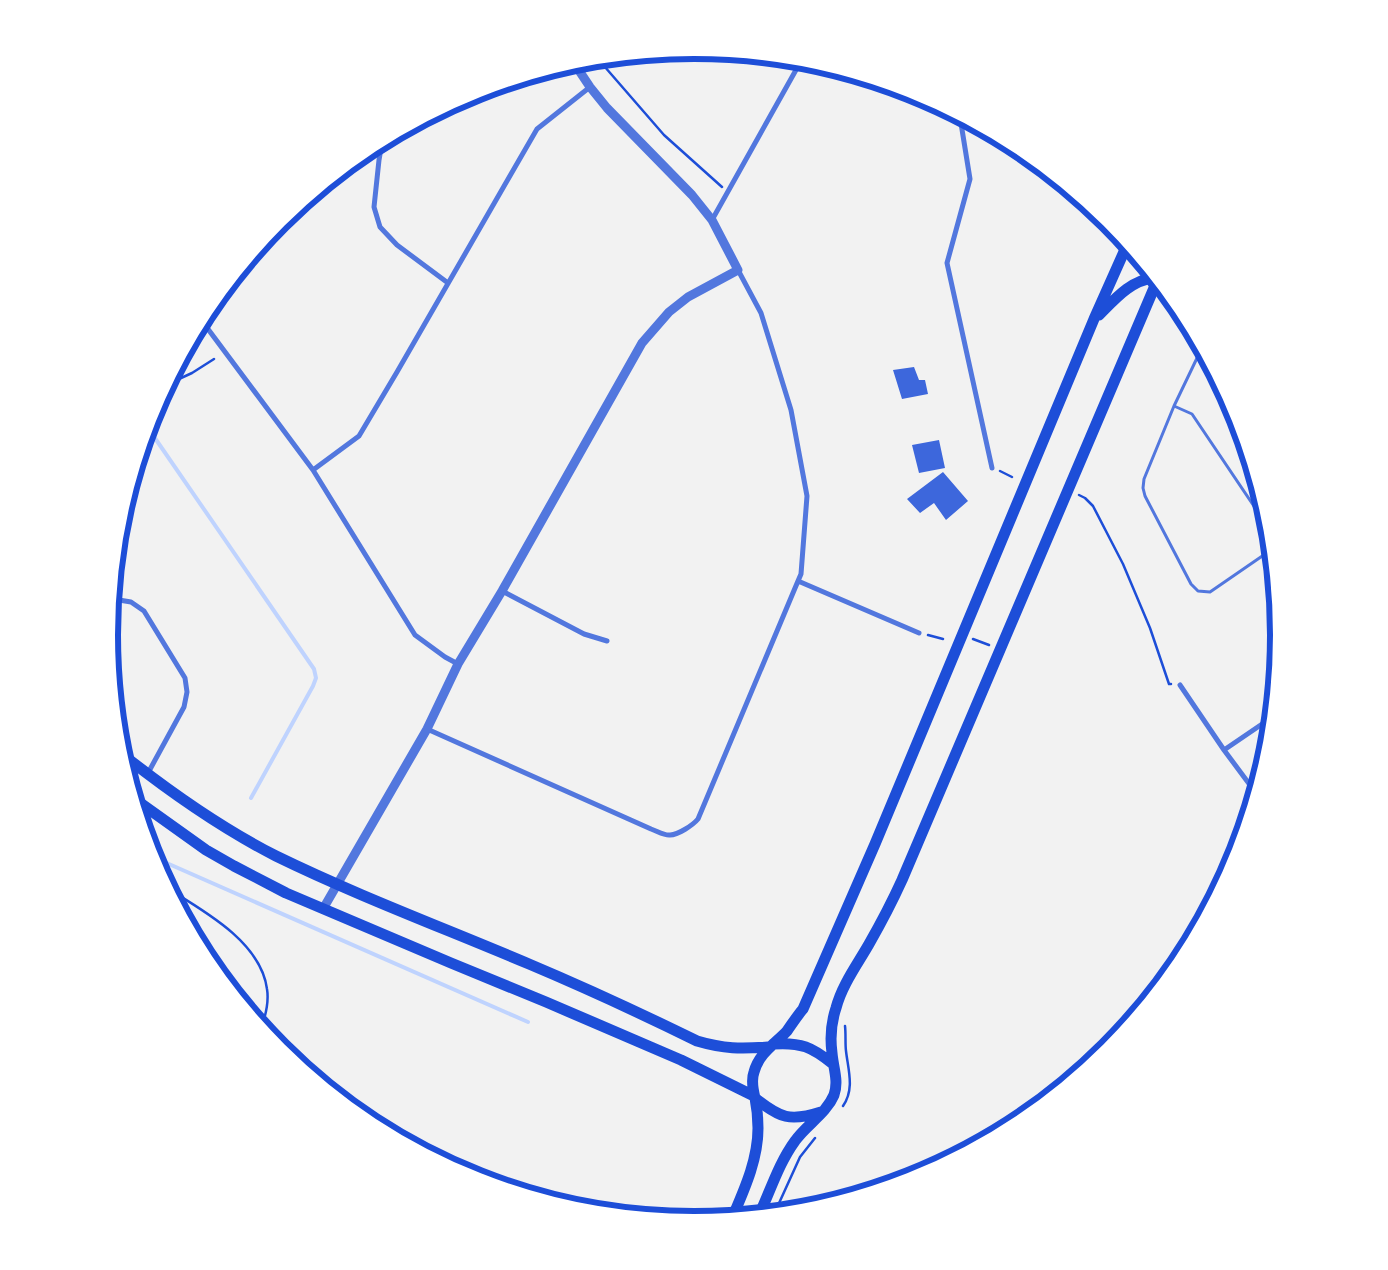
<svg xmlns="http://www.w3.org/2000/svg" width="1388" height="1270" viewBox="0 0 1388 1270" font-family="Commissioner,sans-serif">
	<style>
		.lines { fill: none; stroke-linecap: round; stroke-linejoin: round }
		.stream { stroke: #bfd3fe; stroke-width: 4 }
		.building { fill: #3d67dc }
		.path { stroke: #1d4ed8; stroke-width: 2.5 }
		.service { stroke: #5277de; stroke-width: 3 }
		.minor { stroke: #5277de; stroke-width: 5 }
		.tertiary { stroke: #5277de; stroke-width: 9 }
		.primary { stroke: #1d4ed8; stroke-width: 11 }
		.rim { fill: none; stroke: #1d4ed8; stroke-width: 6 }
	</style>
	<rect width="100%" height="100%" fill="#f2f2f2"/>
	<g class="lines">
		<path class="stream" d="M148,428L314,669L316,678L313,686L251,798
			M153,857L528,1022"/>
	</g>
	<path class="building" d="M914,367L919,380H925L928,394L902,399L893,370Z
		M939,440L945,468L919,473L912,445Z
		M943,472L968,501L946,520L934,503L920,513L907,499Z"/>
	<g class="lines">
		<path class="path" d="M598,59L664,135L722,187
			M168,384L192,373L214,359
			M1000,471L1012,477
			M1079,495L1085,498L1093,506L1123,564L1150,628L1169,684H1171
			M928,635L943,639
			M973,639L989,645
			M170,890C206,912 261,943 267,989C269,1001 266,1014 262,1026
			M843,1106C855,1089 848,1069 846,1051C845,1043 846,1034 845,1026
			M775,1212L800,1157L815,1138"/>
		<path class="service" d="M1202,350L1198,356L1174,406L1144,479L1143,488L1145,496L1191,584L1198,591L1210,592L1271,550
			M1174,406L1192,414L1268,527"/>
		<path class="minor" d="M960,117L970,179L947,263L992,468
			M382,142L379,160L374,207L380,227L397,245L448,283
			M712,220L801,61
			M738,270L761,313L791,410L807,496L801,574L798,581L919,633
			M202,321L313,470L415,635L445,657L458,664
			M313,470L359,436L397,372L537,129L590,87
			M502,591L584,634L607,641
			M113,599L131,602L144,611L185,678L187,692L184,707L148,773
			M1180,685L1224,750L1250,785L1255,790
			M427,729L651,829C657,831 665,836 670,835C678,835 693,825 698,819L798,581
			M1224,750L1271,718"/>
		<path class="tertiary" d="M323,909L427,729L458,664L502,591L642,343L669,312L688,297L738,270L712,220L692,195L607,108L590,87L574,63"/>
		<path class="primary" d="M1145,267L1149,272
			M1099,315C1115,299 1131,280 1154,278
			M122,754C170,792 221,828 276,856C358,896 444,928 529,964C586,988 642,1014 697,1041C724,1049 741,1049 768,1047
			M136,800L206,850L234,866L286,893L451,963L546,1002L681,1060L754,1096
			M773,1044C801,1042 812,1047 833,1064
			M755,1098C780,1118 790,1122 821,1112
			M760,1213C771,1189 779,1163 795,1141C806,1125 826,1114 834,1095C839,1081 833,1067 832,1053C830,1038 831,1023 836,1008C842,985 857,965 869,944C881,923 892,902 902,880L1157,281
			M733,1216C745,1188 758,1159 758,1128C758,1118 757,1108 755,1098C753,1090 751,1080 754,1072C759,1053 775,1044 787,1031C792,1024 797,1016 803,1009L875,844L1094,319L1127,245"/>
	</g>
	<path d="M0 0H1388V1270H0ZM118 635a576 576 0 1 1 1152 0a576 576 0 1 1-1152 0Z" fill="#fff" fill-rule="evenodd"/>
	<path class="rim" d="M118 635a576 576 0 1 1 1152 0a576 576 0 1 1-1152 0Z"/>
</svg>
